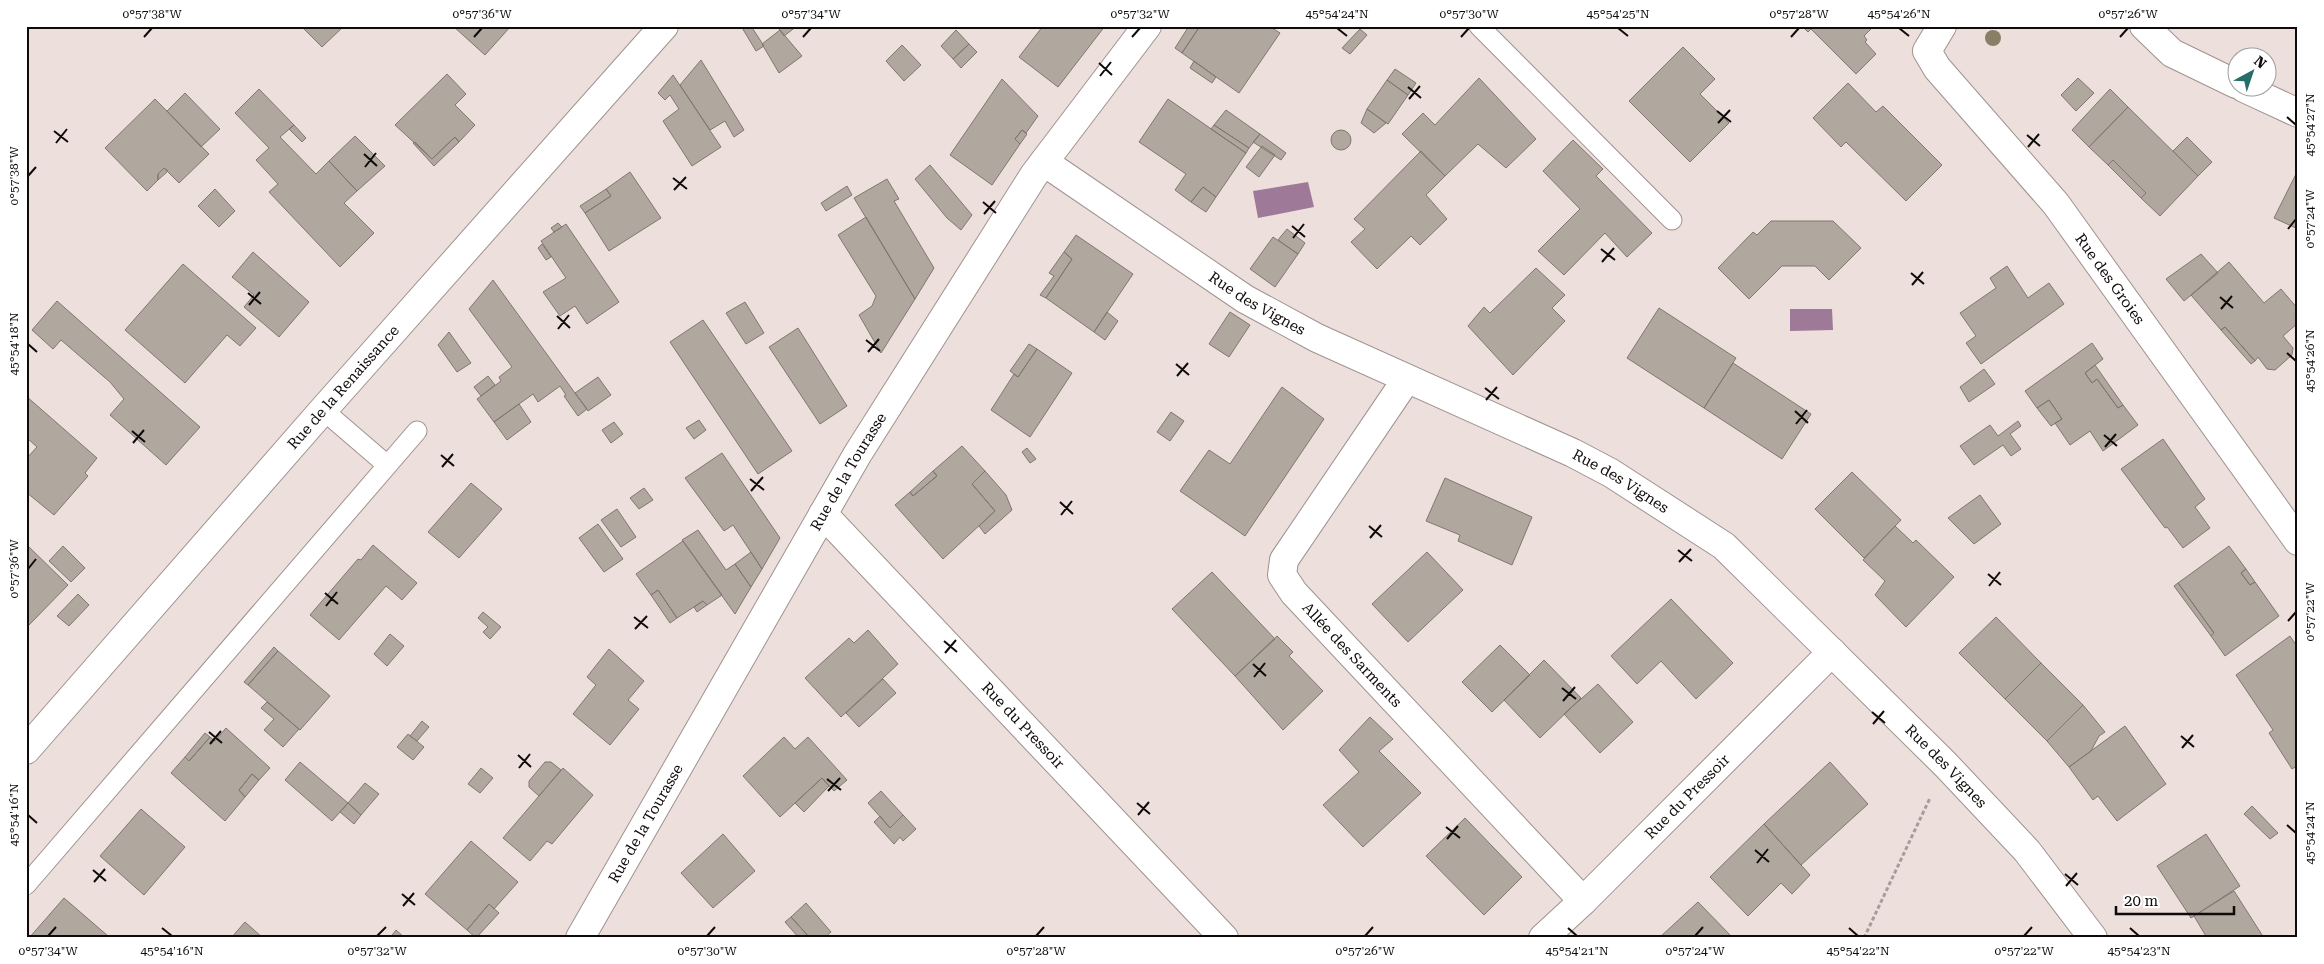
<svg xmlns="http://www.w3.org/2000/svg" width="2324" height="964" viewBox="0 0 2324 964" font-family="'Roboto Serif',serif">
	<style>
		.water { fill: #9f7998 }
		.building { fill: #b0a79e; stroke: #80776f }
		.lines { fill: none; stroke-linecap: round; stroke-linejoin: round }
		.service-casing { stroke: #9f928f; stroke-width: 21 }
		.minor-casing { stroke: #9f928f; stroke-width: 30 }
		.secondary-casing { stroke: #9f928f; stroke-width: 30 }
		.path { stroke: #a79c9a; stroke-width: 3; stroke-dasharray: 4 2.5; stroke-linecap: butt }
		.service { stroke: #fff; stroke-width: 19 }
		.minor { stroke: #fff; stroke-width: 28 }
		.secondary { stroke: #fff; stroke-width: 28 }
		.tree { fill: #897e66 }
		.ticks { fill: none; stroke: #0f0b0a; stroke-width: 2 }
		.labels { text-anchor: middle; stroke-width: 4; stroke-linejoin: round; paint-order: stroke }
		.street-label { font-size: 15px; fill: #0f0b0a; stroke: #fff }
		.neatline { fill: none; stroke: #0f0b0a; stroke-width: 2 }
		.ticks-label { font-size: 12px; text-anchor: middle; fill: #0f0b0a }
	</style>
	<rect width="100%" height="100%" fill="#eddfdc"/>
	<path class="water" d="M1308,182L1314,207L1258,218L1253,191Z
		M1790,309H1832L1833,330L1790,331Z"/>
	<path class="building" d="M301,26H344L322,47Z
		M453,26H511L485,55Z
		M741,26H751L764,46L756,51Z
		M777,26H797L784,36Z
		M1043,26H1105L1058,87L1019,57Z
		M1189,26H1200L1182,53L1175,48Z
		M1200,26H1269L1280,33L1239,93L1182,53Z
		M1802,26H1874L1864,36L1867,40L1865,42L1876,54L1856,74L1811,29L1808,32Z
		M1360,29L1367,35L1350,54L1342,48Z
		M780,30L802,56L779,73L762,44Z
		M956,30L969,44L953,59L941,46Z
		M969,44L977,52L961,68L953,59Z
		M902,45L921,65L904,81L886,61Z
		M1683,47L1715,79L1700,94L1729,123L1690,162L1629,101Z
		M701,60L744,130L734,137L725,121L710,130L680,85Z
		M1194,61L1216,77L1212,83L1190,68Z
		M1395,69L1416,83L1408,95L1387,80Z
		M447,74L466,94L455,105L475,125L459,142L455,137L432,159L395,125Z
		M673,75L721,147L692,166L663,121L679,109L670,95L665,100L658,93Z
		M1479,78L1536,139L1506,168L1478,144L1445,176L1402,134L1423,113L1435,125Z
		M2078,78L2094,93L2076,111L2061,95Z
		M1002,79L1038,116L1026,133L1022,130L1015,139L1020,144L992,185L950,155Z
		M1387,80L1408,95L1388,124L1367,109Z
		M1848,83L1876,112L1883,106L1942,165L1906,201L1846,142L1841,147L1813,118Z
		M259,89L294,125L280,137L316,174L329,161L357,191L344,203L374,233L340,267L269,192L278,184L256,160L269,148L235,113Z
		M2110,89L2128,107L2089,147L2072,130Z
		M185,93L220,129L201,147L167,111Z
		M155,99L209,154L179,183L164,168L158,174V180L147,191L105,148Z
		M1168,99L1246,153L1216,197L1203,187L1191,202L1175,190L1186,174L1139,142Z
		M2128,107L2198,176L2160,216L2141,198L2146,193L2113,160L2108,165L2089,147Z
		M1367,109L1386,123L1374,133L1361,123Z
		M1226,110L1260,134L1249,148L1214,125Z
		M294,125L306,138L302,142L289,129Z
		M1214,125L1249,148L1246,153L1211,129Z
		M1331 140a10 10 0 1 1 20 0a10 10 0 1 1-20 0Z
		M1022,130L1027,134L1020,144L1015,139Z
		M1260,134L1286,153L1281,160L1253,142Z
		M355,136L385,166L357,191L329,161Z
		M455,137L459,142L434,166L413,143L415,142L432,159Z
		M2187,137L2212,162L2198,176L2173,151Z
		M1573,140L1603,169L1596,176L1652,233L1627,257L1605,233L1564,275L1538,251L1580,209L1543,171Z
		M1262,146L1275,155L1259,177L1246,167Z
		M1421,151L1445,176L1426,195L1447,219L1420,245L1411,236L1377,269L1351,242L1365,229L1354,219Z
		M2113,160L2146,193L2141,198L2108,165Z
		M930,165L972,215L961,230L947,218L915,179Z
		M164,168L168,171L158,180V174Z
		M630,172L661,218L609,251L585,213L611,196L606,189Z
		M2297,172H2298V229L2274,218Z
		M887,179L899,199L894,201L934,268L915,299L854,198Z
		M847,186L852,195L826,211L821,203Z
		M1203,187L1216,197L1206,212L1191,202Z
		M215,189L235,211L219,227L198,206Z
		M606,189L611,196L585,213L580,206Z
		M866,217L915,299L881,353L859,315L872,306L876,296L838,235Z
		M1771,221H1833L1861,248L1829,280L1815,266H1782L1749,299L1718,268L1753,232L1757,235Z
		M558,223L562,227L554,232L551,228Z
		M566,224L619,302L587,324L575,306L560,316L543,292L566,278L541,241Z
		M1287,229L1305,243L1298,254L1278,240Z
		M1076,235L1133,274L1094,332L1046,298L1072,259L1064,252Z
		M1273,237L1298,254L1275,287L1250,269Z
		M542,244L551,257L546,260L538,248Z
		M253,252L309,302L279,337L244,307L254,295L232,277Z
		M1064,252L1072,259L1046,298L1040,295L1054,276L1049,273Z
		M2201,254L2218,273L2184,301L2166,279Z
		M2229,262L2264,303L2281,289L2298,309V323L2283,336L2293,348L2292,355L2275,370L2267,369L2258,357L2255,361L2225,327L2221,330L2191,295Z
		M183,264L256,328L240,346L227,335L185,383L125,330Z
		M2007,266L2028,298L2049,283L2064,304L1981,364L1966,343L1976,336L1960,313L1996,288L1990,278Z
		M1536,268L1565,295L1552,308L1565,321L1513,375L1468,326L1484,307L1490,313Z
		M493,280L575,393L587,409L578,416L564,396L566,395L560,386L538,402L533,394L494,422L477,399L501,381L499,377L512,367L469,309Z
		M57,301L200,427L166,465L110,415L124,399L110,382L61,340L53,349L32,330Z
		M745,302L764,333L746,344L726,313Z
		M1659,308L1736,358L1704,408L1627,358Z
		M1107,312L1118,321L1105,340L1094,332Z
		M1230,312L1250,325L1229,357L1209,344Z
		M703,320L792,451L758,474L670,342Z
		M2225,327L2255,361L2251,364L2221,330Z
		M798,328L847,406L820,424L769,347Z
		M449,332L471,363L457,372L438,345Z
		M2092,343L2103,359L2085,373L2092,383L2097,379L2118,408L2123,405L2138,425L2103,451L2090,431L2070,445L2055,423L2062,419L2049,400L2037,408L2025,391Z
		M1029,344L1037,349L1018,377L1010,371Z
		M1037,349L1072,373L1030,437L991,410L1014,374L1018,377Z
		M1733,363L1811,414L1782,459L1704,408Z
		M2095,365L2123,405L2118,408L2097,379L2092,383L2085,373Z
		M1984,369L1995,384L1969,402L1960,387Z
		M488,376L495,385L481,396L474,387Z
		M598,377L611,395L588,411L575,393Z
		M1282,387L1324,419L1245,536L1180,491L1209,450L1230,464Z
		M26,396L97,458L85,473L88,476L54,515L26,492V459L37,447L26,437Z
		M2049,400L2062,419L2051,426L2037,408Z
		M519,404L531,422L507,440L494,422Z
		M1171,412L1184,421L1170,441L1157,432Z
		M699,420L706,430L694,439L686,428Z
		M2018,421L2021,426L2010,434L2021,449L2011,456L2003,445L1974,465L1960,446L1990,425L1998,436Z
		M614,422L623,434L611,443L602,430Z
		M2163,439L2205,499L2195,507L2210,528L2183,548L2167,527L2165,528L2121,469Z
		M962,446L985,471L972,484L995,511L943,559L895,505L910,492L913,496L937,476L933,471Z
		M1027,448L1036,459L1030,463L1022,452Z
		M722,453L780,538L762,569L733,525L724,531L685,478Z
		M933,471L937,476L913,496L910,492Z
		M985,471L1006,495L1012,510L985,534L979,526L995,511L972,484Z
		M1852,472L1901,520L1864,558L1815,509Z
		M1445,478L1532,517L1512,565L1458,541L1460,535L1426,521Z
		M471,483L502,509L459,558L428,532Z
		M644,488L653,500L639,509L630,498Z
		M1980,495L2001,524L1974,544L1948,518Z
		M617,509L636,537L621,547L601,520Z
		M598,524L623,559L604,572L579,538Z
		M1895,526L1913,543L1916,540L1954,577L1906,627L1875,595L1885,581L1863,560Z
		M698,530L726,570L735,564L751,587L735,614L682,540Z
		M683,541L722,595L707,605L703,601L677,618L658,590L651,595L636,574Z
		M26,544L68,585L29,625L26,622Z
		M373,545L417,583L402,600L386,586L339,640L310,615L358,559L361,560Z
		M63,546L85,568L71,582L49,561Z
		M2229,546L2246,569L2241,573L2250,585L2255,582L2279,616L2225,656L2211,636L2214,633L2178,583Z
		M751,552L762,569L751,587L735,564Z
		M1427,552L1463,590L1408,642L1372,604Z
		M2246,569L2255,582L2250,585L2241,573Z
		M1212,572L1275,639L1235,676L1172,609Z
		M2178,583L2214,633L2211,636L2174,586Z
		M658,590L677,618L670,623L651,595Z
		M78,594L89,605L69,626L57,616Z
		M1671,599L1733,663L1696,699L1661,661L1637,684L1611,656Z
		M703,601L707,605L697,612L694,607Z
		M483,612L501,627L490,639L483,632L488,627L478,618Z
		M1996,617L2041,663L2005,699L1959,653Z
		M868,630L898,664L841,717L805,678L849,638L854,643Z
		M390,634L404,646L387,666L374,654Z
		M1277,636L1293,652L1289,656L1323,691L1283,730L1235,676Z
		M2290,636L2298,648V765L2292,769L2269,733L2273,730L2236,675Z
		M1500,645L1530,675L1492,712L1462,682Z
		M274,647L278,651L248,685L244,682Z
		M609,649L644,681L628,700L639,709L610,745L573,714L596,685L587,677Z
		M278,651L330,696L300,730L248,685Z
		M1544,660L1581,698L1540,738L1504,700Z
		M2041,663L2083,705L2047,741L2005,699Z
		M883,679L896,693L859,727L846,713Z
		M1598,684L1633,722L1600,753L1564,714Z
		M267,702L299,729L283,747L264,730L274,719L261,708Z
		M2083,705L2105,732L2099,736L2091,751L2069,767L2047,741Z
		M1370,717L1393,739L1379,751L1421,793L1363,847L1323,805L1359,772L1339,750Z
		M422,721L429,727L417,741L410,736Z
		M2125,726L2166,784L2117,821L2098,796L2093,800L2069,767Z
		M226,728L270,768L259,780L252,774L239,790L245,797L225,821L171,773L185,757L189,761L210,737L215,741Z
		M205,733L210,737L189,761L185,757Z
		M408,734L424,747L413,760L397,747Z
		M784,737L795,749L808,737L847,780L834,791L822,778L780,817L743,776Z
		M300,762L348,803L332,821L285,780Z
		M545,762H551L561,770L539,796L529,787V781Z
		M1830,762L1868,804L1801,865L1764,824Z
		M481,768L493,778L480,793L468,784Z
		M563,768L593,795L552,844L547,841L530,861L503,838Z
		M252,774L259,780L245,797L239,790Z
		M822,778L829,786L804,812L795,803Z
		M365,783L379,794L361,815L348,803Z
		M881,791L903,815L890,828L868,803Z
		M348,803L361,815L354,824L340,812Z
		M2252,806L2278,833L2270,839L2244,814Z
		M141,809L185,847L144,895L100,856Z
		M903,815L916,829L903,841L900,837L894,844L874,822L880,816L890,828Z
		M1465,818L1522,877L1484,915L1426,856Z
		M1764,824L1810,875L1792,894L1781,883L1748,916L1710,877Z
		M723,834L755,871L713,908L681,873Z
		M2206,834L2240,886L2191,918L2157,866Z
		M471,841L518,882L494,909L489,904L467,930L425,894Z
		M2234,891L2264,938H2207L2194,916Z
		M64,898L108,936L106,938H29Z
		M1698,902L1733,938H1659Z
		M806,903L831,932L824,938H810L791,917Z
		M489,904L499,913L476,938L467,930Z
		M791,917L810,938H799L785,922Z
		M245,922L263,938H231Z
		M396,930L405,938H390Z"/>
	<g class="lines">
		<defs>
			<path id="service" d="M1479,26L1672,220
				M323,410L387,465
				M26,885L417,431"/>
			<g id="minor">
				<path id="s1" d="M1942,26L1927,51L1937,68L2056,204L2298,541"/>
				<path d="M2144,26L2172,53L2236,84"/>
				<path d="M2244,88L2298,113"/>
				<path id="s2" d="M1044,162L1245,299L1317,338L1573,453L1611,473L1724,546L1945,764L2027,851L2093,938"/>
				<path id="s3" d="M1406,380L1284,560L1282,575L1294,593L1583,901"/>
				<path id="s4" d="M823,514L1224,938"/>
				<path id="s5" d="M580,938L857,455L1034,175L1147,26"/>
				<path id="s6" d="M1543,938L1583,901L1832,652"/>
			</g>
			<g id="secondary">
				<path id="s7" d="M26,750L323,410L664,26"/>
			</g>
		</defs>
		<use href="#service" class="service-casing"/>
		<use href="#minor" class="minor-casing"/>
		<use href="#secondary" class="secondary-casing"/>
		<path class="path" d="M1864,938L1930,798"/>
		<use href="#service" class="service"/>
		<use href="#minor" class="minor"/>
		<use href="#secondary" class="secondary"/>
	</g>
	<circle class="tree" cx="1993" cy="38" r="8"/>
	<path class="ticks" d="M1337,28L1347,36M1618,28L1628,36M1899,28L1909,36M144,37L152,28M474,37L482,28M803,37L811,28M1132,37L1140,28M1461,37L1469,28M1791,37L1799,28M2120,37L2128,28M1099,63L1112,75M1100,76L1111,62M1408,87L1421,98M1409,99L1420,86M1717,111L1731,122M2287,117L2296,125M1718,123L1730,110M54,131L68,142M2027,135L2040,146M56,143L67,129M2028,147L2039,134M364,154L377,166M365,167L376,153M28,176L36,167M673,178L687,189M674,190L686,177M983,202L996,213M984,214L995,201M1292,226L1305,237M2288,229L2296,219M1293,238L1304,224M1601,249L1615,260M1602,262L1614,248M1911,273L1924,284M1912,285L1923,272M248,293L261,304M2220,297L2233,308M249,305L260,292M2221,309L2232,296M557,316L570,328M558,329L569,315M866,340L880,351M28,344L37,352M868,352L879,339M2287,353L2296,361M1176,364L1189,375M1177,376L1188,363M1485,388L1499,399M1486,400L1497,387M1795,411L1808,423M1796,424L1807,410M132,431L145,442M2104,435L2117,446M133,443L144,430M2105,447L2116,434M441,455L454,466M442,467L453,454M750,479L764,490M751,491L763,477M1060,502L1073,514M1061,515L1072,501M1369,526L1382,537M1370,538L1381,525M1678,550L1692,561M1679,562L1691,549M28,569L36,559M1988,574L2001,585M1989,586L2000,572M325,593L338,604M326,606L337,592M634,617L648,628M2288,621L2296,612M635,629L647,616M944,641L957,652M945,653L956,640M1253,664L1266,676M1254,677L1265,663M1562,688L1576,699M1563,701L1575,687M1872,712L1885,723M1873,724L1884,711M209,732L222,743M2181,736L2194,747M210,744L221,731M2182,748L2193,735M518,755L531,767M519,768L530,754M827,779L841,790M828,791L840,778M1137,803L1150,814M28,815L37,823M1138,815L1149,802M2287,825L2296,833M1446,827L1460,838M1447,839L1458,826M1755,850L1769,862M1757,863L1768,849M93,870L106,881M2065,874L2078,885M94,882L105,869M2066,886L2077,873M402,894L415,905M403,906L414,893M162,928L172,936M1568,928L1577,936M1849,928L1858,936M2130,928L2139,936M48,936L56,927M377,936L386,927M707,936L715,927M1036,936L1044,927M1365,936L1373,927M1695,936L1703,927M2024,936L2032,927"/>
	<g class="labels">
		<g class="street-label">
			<text dy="5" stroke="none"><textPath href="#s1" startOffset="322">Rue des Groies</textPath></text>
			<text dy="5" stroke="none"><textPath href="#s2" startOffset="256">Rue des Vignes</textPath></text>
			<text dy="5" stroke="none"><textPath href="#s7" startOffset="482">Rue de la Renaissance</textPath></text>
			<text dy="5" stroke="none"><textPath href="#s5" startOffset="538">Rue de la Tourasse</textPath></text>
			<text dy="5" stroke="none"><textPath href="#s2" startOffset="661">Rue des Vignes</textPath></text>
			<text dy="5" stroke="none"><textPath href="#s3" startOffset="339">Allée des Sarments</textPath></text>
			<text dy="5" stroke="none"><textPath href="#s4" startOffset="291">Rue du Pressoir</textPath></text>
			<text dy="5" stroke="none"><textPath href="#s2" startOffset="1096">Rue des Vignes</textPath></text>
			<text dy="5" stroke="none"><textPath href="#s6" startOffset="202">Rue du Pressoir</textPath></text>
			<text dy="5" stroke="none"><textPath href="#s5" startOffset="132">Rue de la Tourasse</textPath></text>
		</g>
	</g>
	<rect width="2324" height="964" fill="none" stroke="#ffffff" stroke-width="55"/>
	<g transform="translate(2252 72) rotate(40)"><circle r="24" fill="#ffffff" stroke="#9f9d9d"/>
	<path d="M0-4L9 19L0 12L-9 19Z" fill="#266f69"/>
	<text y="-8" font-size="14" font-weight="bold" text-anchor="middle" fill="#0f0b0a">N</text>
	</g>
	<path d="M2116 906v8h118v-8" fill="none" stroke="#0f0b0a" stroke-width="2.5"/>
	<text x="2124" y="906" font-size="15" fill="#0f0b0a" stroke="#ffffff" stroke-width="4" paint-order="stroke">20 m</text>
	<rect x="28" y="28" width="2268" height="908" class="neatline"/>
	<g class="ticks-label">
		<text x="152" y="18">0°57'38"W</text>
		<text x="482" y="18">0°57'36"W</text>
		<text x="811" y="18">0°57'34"W</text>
		<text x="1140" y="18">0°57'32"W</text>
		<text x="1337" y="18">45°54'24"N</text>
		<text x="1469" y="18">0°57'30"W</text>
		<text x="1618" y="18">45°54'25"N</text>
		<text x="1799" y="18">0°57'28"W</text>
		<text x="1899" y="18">45°54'26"N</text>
		<text x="2128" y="18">0°57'26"W</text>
		<text transform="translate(2310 125) rotate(-90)" y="4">45°54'27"N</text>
		<text transform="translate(14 176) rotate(-90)" y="4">0°57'38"W</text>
		<text transform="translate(2310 219) rotate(-90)" y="4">0°57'24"W</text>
		<text transform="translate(14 344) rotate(-90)" y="4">45°54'18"N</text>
		<text transform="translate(2310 361) rotate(-90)" y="4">45°54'26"N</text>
		<text transform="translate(14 569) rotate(-90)" y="4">0°57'36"W</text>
		<text transform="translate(2310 612) rotate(-90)" y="4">0°57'22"W</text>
		<text transform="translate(14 815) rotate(-90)" y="4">45°54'16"N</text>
		<text transform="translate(2310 833) rotate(-90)" y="4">45°54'24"N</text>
		<text x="48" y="955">0°57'34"W</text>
		<text x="172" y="955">45°54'16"N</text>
		<text x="377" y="955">0°57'32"W</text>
		<text x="707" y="955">0°57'30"W</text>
		<text x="1036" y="955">0°57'28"W</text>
		<text x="1365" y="955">0°57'26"W</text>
		<text x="1577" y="955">45°54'21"N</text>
		<text x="1695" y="955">0°57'24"W</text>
		<text x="1858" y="955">45°54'22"N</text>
		<text x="2024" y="955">0°57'22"W</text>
		<text x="2139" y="955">45°54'23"N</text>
	</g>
</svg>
